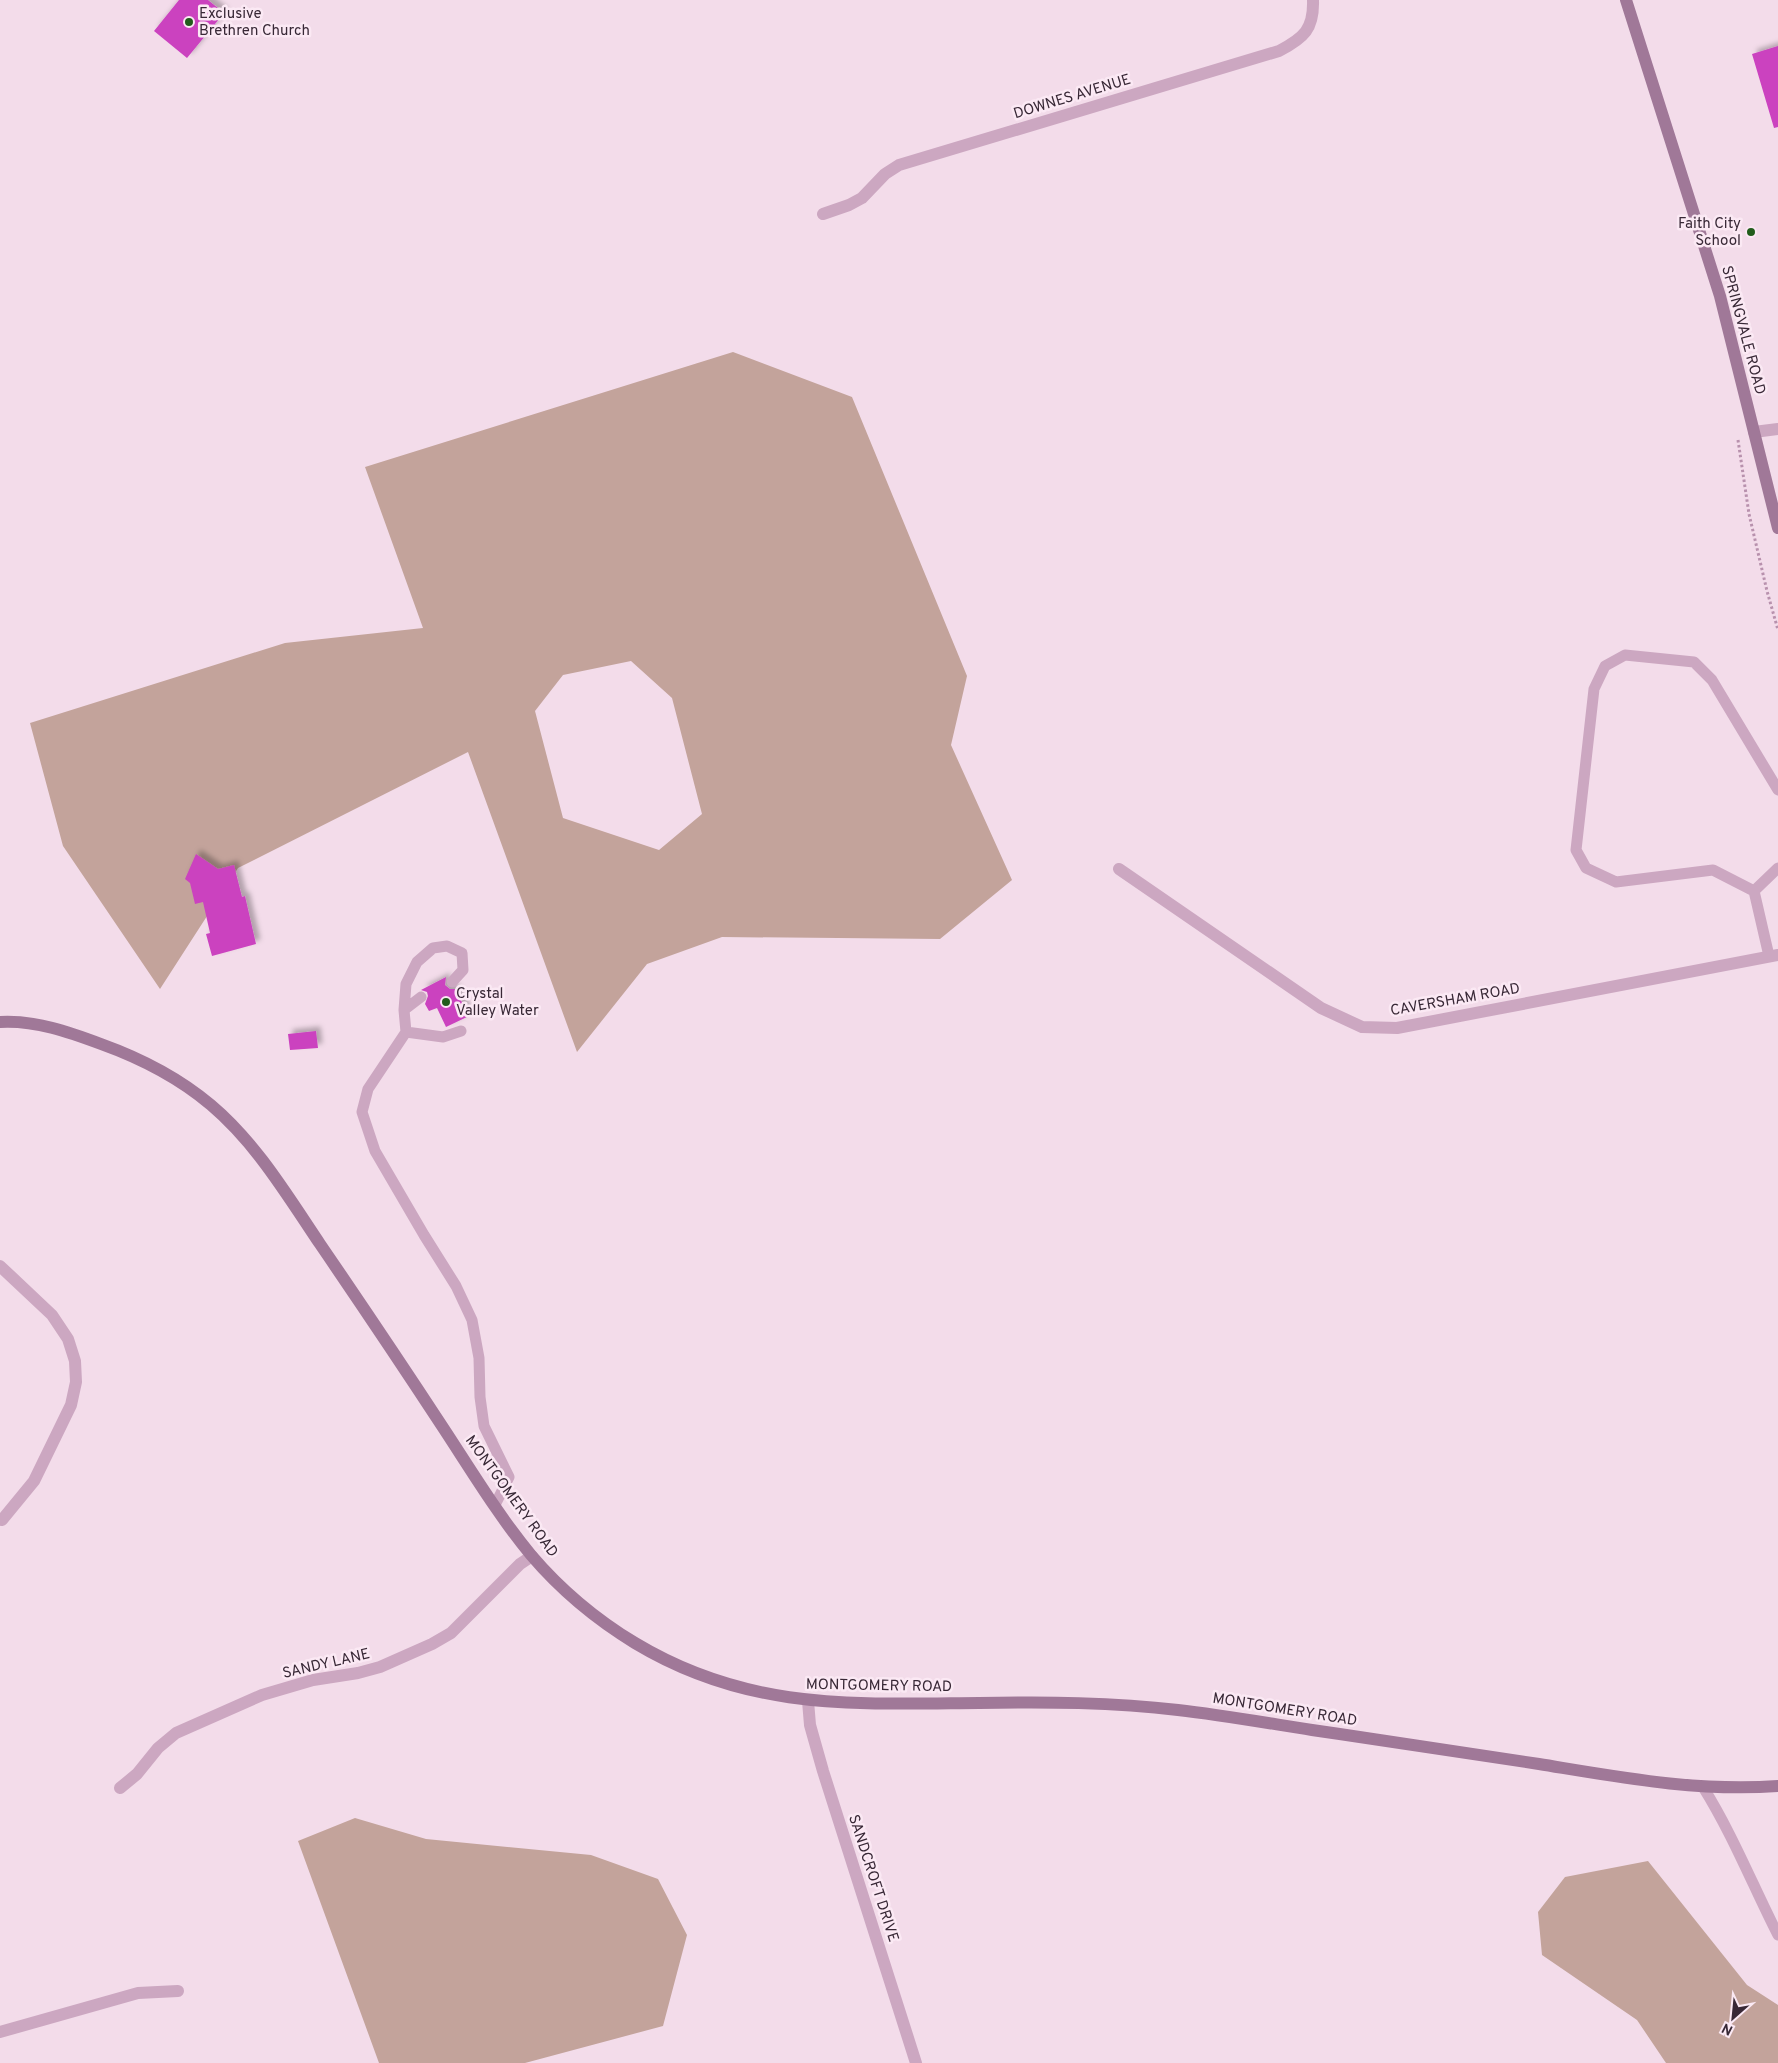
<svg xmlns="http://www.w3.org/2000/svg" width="1778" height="2063" viewBox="0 0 1778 2063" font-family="Overpass,sans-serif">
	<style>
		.green { fill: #c3a39b; fill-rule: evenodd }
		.building { fill: #cb42bf; filter: url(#shadow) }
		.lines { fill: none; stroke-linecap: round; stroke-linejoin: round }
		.path { stroke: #b891ad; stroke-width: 3; stroke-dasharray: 2.5 2.5; stroke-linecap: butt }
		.lane { stroke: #cca7c1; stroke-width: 11 }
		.street { stroke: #cca7c1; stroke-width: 12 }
		.secondary { stroke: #a07898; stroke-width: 12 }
		.poi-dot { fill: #215c1b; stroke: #fbe9f4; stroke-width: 2 }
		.labels { text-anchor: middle; stroke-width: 5; stroke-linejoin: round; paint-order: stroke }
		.poi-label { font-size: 15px; fill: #382836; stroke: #fbe9f4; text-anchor: start }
		.street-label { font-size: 15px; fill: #382836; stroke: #fbe9f4 }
	</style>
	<defs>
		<filter id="shadow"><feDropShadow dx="4.5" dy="-4.5" stdDeviation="2.5" flood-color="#0004"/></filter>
	</defs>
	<rect width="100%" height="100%" fill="#f3dcea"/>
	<path class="green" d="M733,352L852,397L967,676L951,745L1012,880L940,939L722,937L647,964L577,1052L468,752L238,868L160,989L63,846L30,723L285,643L423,628L365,467ZM631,661L672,698L702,814L659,850L563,818L535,711L563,675Z
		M355,1818L426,1839L591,1855L658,1879L687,1935L663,2026L525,2063H379L298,1841Z
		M1648,1861L1747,1985L1778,2005V2063H1666L1637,2020L1542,1955L1538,1912L1565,1877Z"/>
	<path class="building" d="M179,0H208L224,13L187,58L154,31Z
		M1778,46V127L1774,128L1752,54Z
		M196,854L218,869L234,865L242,897L245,896L256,944L212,956L206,934L210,933L203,902L195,904L190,883L185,879Z
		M446,977L445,985L450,989H455L469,1016L446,1027L437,1008L429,1011L425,1004L428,996L427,992L421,990Z
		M316,1031L318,1048L290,1050L288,1034Z"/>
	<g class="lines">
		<path class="path" d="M1738,440L1749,514L1767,591L1778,630"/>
		<path class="lane" d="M1754,891L1713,870L1616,882L1586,868L1576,850L1594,689L1605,666L1625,655L1694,662L1712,680L1778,790
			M1754,891L1769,956
			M1754,891L1778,868
			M452,982L463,970L462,953L447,946L433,948L417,962L406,984L404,1010L406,1032L368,1089L362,1112L375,1151L424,1235L456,1286L472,1320L479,1358L480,1397L484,1426L509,1477L495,1505
			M404,1010L421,997
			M406,1032L443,1037L461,1031
			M1703,1787C1733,1835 1753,1886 1778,1935"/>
		<path class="street" d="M823,214L849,205L862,198L885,174L899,165L1279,51C1304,38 1314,29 1313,0
			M1754,432L1778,429
			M1119,869L1321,1008L1362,1027L1397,1028L1778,955
			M0,1266L52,1315L68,1339L75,1361L76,1382L71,1405L34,1481L2,1520
			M808,1701L810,1725L823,1771L916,2063
			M120,1788L137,1774L158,1748L176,1733L262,1695L313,1680L358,1673L380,1667L432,1644L451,1633L520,1564L532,1556
			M0,2032L138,1993L178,1991"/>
		<path class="secondary" d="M1626,0L1720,296L1778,528
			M0,1022C35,1020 69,1032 101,1044C140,1058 179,1078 211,1105C256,1143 287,1195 320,1244C361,1304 402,1365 442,1426C471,1470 498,1515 531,1555C560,1589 597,1620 635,1643C748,1711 853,1704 979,1703C1046,1702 1112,1702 1178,1710C1222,1715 1267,1723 1312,1730C1388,1741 1464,1753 1539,1764C1619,1777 1697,1792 1778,1786"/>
	</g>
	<g class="poi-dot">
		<circle cx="189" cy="22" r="5"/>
		<circle cx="1751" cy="232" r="5"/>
		<circle cx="446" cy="1002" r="5"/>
	</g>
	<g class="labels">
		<g class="poi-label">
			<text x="199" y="18">Exclusive<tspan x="199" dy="17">Brethren Church</tspan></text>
			<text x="1741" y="228" text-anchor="end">Faith City<tspan x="1741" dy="17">School</tspan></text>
			<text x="456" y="998">Crystal<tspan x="456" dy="17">Valley Water</tspan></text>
		</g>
		<g class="street-label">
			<text transform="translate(1072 96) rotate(-17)" y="5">DOWNES AVENUE</text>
			<text transform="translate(1744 330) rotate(75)" y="5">SPRINGVALE ROAD</text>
			<text transform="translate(1455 999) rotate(-10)" y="5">CAVERSHAM ROAD</text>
			<text transform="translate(512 1496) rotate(54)" y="5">MONTGOMERY ROAD</text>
			<text transform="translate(326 1663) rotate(-13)" y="5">SANDY LANE</text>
			<text transform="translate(879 1685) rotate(1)" y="5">MONTGOMERY ROAD</text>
			<text transform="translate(1285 1709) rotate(9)" y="5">MONTGOMERY ROAD</text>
			<text transform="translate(874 1878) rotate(72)" y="5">SANDCROFT DRIVE</text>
		</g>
	</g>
	<g transform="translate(1733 2018) rotate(207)" stroke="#fbe9f4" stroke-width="4" paint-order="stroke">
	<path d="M0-4L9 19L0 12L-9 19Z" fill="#382836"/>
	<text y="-8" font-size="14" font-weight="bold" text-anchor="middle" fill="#382836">N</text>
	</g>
</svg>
